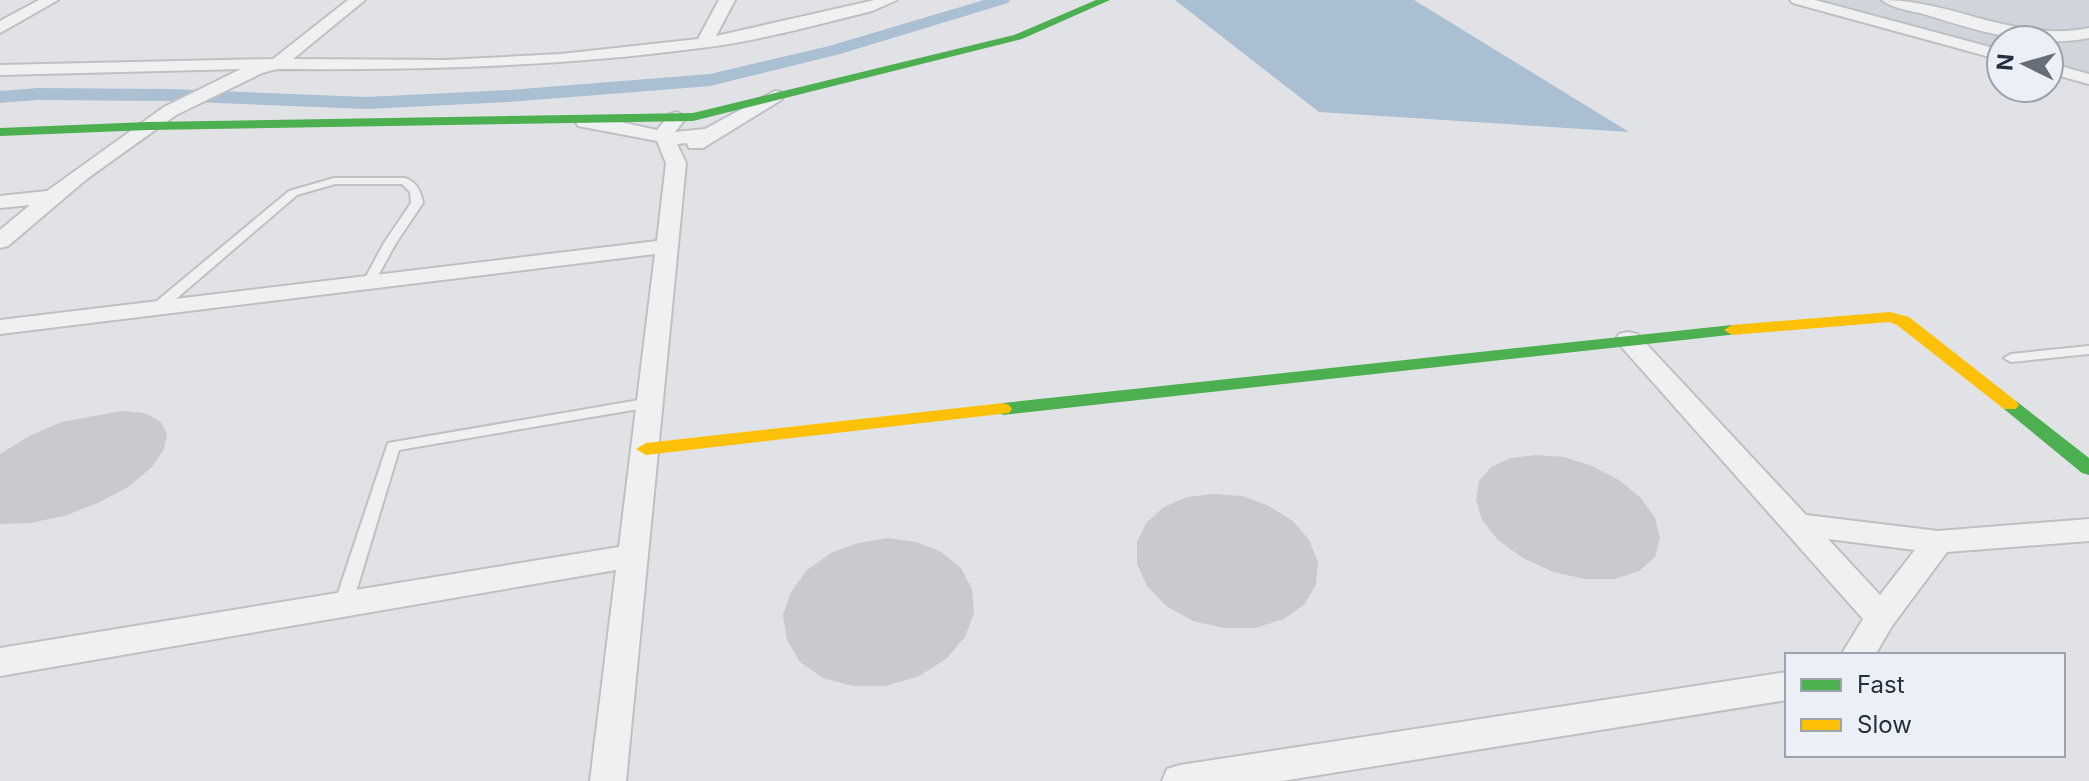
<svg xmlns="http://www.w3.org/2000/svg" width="2089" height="781" viewBox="0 0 2089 781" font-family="Inter,sans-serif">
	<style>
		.built { fill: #d0d5dc }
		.water { fill: #abbfd3 }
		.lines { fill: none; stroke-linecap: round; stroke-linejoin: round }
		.canal { fill: #abbfd3; fill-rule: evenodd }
		.building { fill: #c8cacd }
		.lane-casing { stroke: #bec0c3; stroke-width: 4 }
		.street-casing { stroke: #bec0c3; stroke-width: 4 }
		.lane { fill: #eff0f2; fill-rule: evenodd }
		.street { fill: #eff0f2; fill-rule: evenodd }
		.fast { fill: #4caf50; fill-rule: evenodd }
		.slow { fill: #ffc107; fill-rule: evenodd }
	</style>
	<rect width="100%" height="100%" fill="#e0e2e5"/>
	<path class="built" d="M1814,0H2089V75L2049,64V40H2001V51Z"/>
	<path class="water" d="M1175,0H1414L1629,132L1319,112Z"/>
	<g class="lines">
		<path class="canal" d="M984,0H1010L1008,3L840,54L710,86L509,102L366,109L169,101L38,100L0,103V91L38,88L169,89L366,97L509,90L710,74L829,46Z"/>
	</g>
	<path class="building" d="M121,411L144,413L160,421L167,434L164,449L151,468L128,487L98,503L64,516L30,523L0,524V454L31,435L62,422Z
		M1536,455L1564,457L1592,466L1619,480L1641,498L1655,518L1660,538L1655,557L1639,571L1615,579H1585L1553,572L1523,558L1498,540L1482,520L1476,500L1479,481L1491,467L1511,458Z
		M1214,494L1243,496L1269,506L1293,521L1309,540L1318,562L1316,584L1305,604L1284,619L1255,628H1224L1193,621L1166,606L1147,586L1137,564V542L1146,523L1164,507L1187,497Z
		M888,538L916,542L941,552L961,568L972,589L974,613L965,637L946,659L919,676L886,686H853L823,678L800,662L787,640L783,615L791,592L807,570L831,553L858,543Z"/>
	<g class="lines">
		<defs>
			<path id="lane" d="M334,178H405C417,182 421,192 423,203L396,243L373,285L369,286L363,282L384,243L411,203L410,192L402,184H335L297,195L162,311H152L151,308L152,305L289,191Z
				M2089,346V354L2011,362L2004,358L2011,354Z
				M651,398L656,400L658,403L656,406L399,450L352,605L349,610L343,612L337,610L334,605L388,443Z"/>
			<path id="street" d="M39,0H58L0,33V21Z
				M348,0H365L293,59L446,60L561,54L698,39L719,0H735L716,36L875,0H897L872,11C816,25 758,41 700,48C557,67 421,70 277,69L262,73L176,115L88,178L8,246L0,248V230L30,205L0,208V196L47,191L164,107L241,69L0,75V65L273,59Z
				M1790,0H1815L2001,50V60L1793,3Z
				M1882,0C1953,0 2016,43 2089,28V38C2035,49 1978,31 1924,14C1911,11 1892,8 1882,0Z
				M2049,63L2089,74V84L2049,73Z
				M775,91L781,92L784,96L781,100L703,148H689L687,143L677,144L686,163L626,781H590L616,570L0,676V648L619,547L655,254L0,334V320L657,241L666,163L657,141L578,126L576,122L578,118H602L657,130L670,114L677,112L686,118L675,132L705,129Z
				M1628,332L1637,334L1806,515L1938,531L2089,519V541L1947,552L1892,626L1875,655H1841L1863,619L1619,344L1616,339L1619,334ZM1828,539L1915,550L1880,595Z
				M1787,672V700L1282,781H1162L1167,769L1180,765Z"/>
		</defs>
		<use href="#lane" class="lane-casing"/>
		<use href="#street" class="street-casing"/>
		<use href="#lane" class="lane"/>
		<use href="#street" class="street"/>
		<path class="fast" d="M1096,0H1110L1022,39L693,121L148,130L0,136V128L148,122L693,113L1014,35Z
			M1732,325L1740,330L1738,334L1003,415L994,409L1003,403Z
			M2010,399L2016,401L2089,458V475L2082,473L2004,409L2001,405Z"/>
		<path class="slow" d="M1890,312L1909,317L2016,401L2019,405L2016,409H2004L1897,325L1889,322L1732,335L1724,330L1732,325Z
			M1003,403L1009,405L1012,409L1009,413L646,455L636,449L646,443Z"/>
	</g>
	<rect x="1785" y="653" width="280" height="104" fill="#ecf0f6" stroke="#9ca3ad" stroke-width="2"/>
	<rect x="1801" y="679" width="40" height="12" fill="#4caf50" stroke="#9ca3ad" stroke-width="2"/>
	<text x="1857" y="693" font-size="24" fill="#252f40">Fast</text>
	<rect x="1801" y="719" width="40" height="12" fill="#ffc107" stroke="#9ca3ad" stroke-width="2"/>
	<text x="1857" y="733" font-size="24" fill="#252f40">Slow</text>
	<g transform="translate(2025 64) rotate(275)"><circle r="38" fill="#ecf0f6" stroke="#9ca3ad" stroke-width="2"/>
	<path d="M0-6L14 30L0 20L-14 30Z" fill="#666e7a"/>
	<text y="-12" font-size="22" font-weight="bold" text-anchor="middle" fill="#252f40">N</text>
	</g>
</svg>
